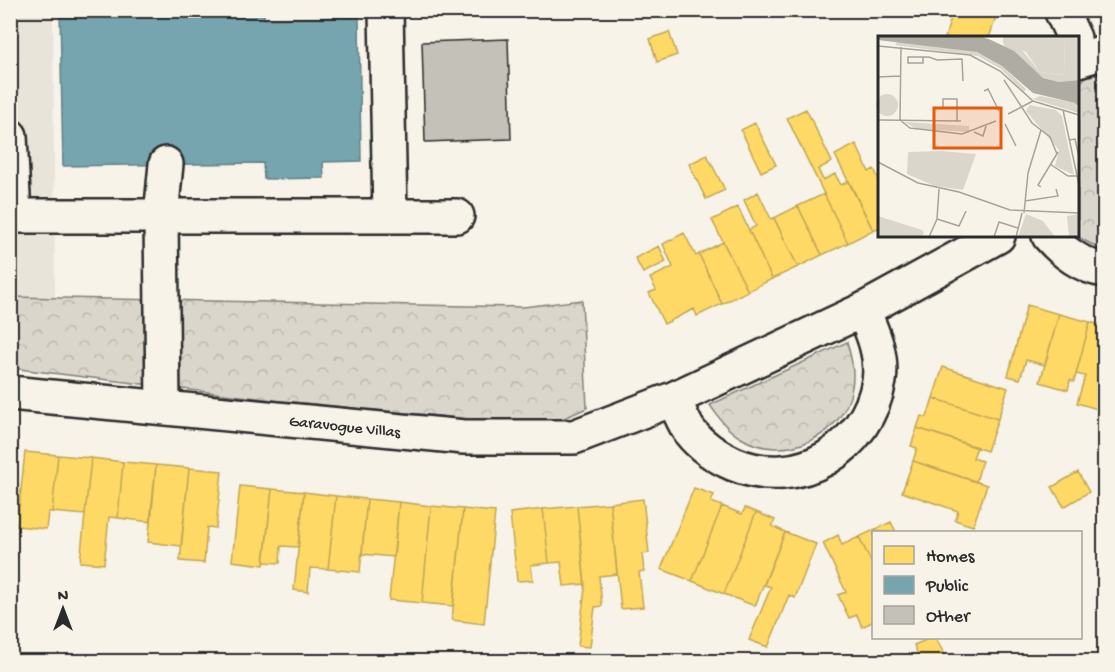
<svg xmlns="http://www.w3.org/2000/svg" width="1115" height="672" viewBox="0 0 1115 672" font-family="'Gochi Hand',sans-serif">
	<style>
		.built { fill: #e8e4da }
		.park { fill: url(#park-crowns); stroke: #82807c; stroke-width: 1.5 }
		.homes { fill: #ffd966; stroke: #bfa554; stroke-width: 1.5 }
		.public { fill: #76a5af; stroke: #608087; stroke-width: 1.5 }
		.building { fill: #c4c1b9; stroke: #2b2b2b; stroke-width: 1.5 }
		.lines { fill: none; stroke-linecap: round; stroke-linejoin: round }
		.minor-casing { stroke: #2b2b2b; stroke-width: 38 }
		.minor { stroke: #f7f3e8; stroke-width: 33 }
		.labels { text-anchor: middle; stroke-width: 6; stroke-linejoin: round; paint-order: stroke }
		.street-label { font-size: 16px; fill: #2b2b2b; stroke: #f7f3e8 }
		.inset-road { fill: none; stroke: #a5a39c; stroke-width: 1.5 }
		.view { fill: #e8590c; fill-opacity: 0.15; stroke: #e8590c; stroke-width: 3 }
		.inset-edge { fill: none; stroke: #2b2b2b; stroke-width: 3 }
	</style>
	<defs>
		<pattern id="park-crowns" width="20" height="18" patternUnits="userSpaceOnUse" patternTransform="scale(1.5)"><rect width="20" height="18" fill="#dad6cc"/><path d="M2 6a3 3 0 1 1 6 0M12 15a3 3 0 1 1 6 0" fill="none" stroke="#bbb8af"/></pattern>
	</defs>
	<rect width="100%" height="100%" fill="#f7f3e8"/>
	<filter id="ink" filterUnits="userSpaceOnUse"><feTurbulence type="fractalNoise" baseFrequency=".0167" numOctaves="2"/><feDisplacementMap in="SourceGraphic" scale="12" xChannelSelector="R" yChannelSelector="G"/><feConvolveMatrix kernelMatrix="1 2 1 2 8 2 1 2 1" color-interpolation-filters="sRGB"/></filter>
	<g filter="url(#ink)">
		<path class="built" d="M11,11H53L55,298L11,297Z"/>
		<path class="park" d="M1104,72V251L1076,236H1078V85L1086,77Z
			M11,297L523,307L582,300L587,408L562,419L502,422L281,401L11,368Z
			M847,342C851,357 855,371 852,387C845,437 783,464 741,438C727,430 719,418 710,405Z"/>
		<path class="homes" d="M981,12L996,17L989,38H945L952,14Z
			M669,32L677,55L657,62L650,39Z
			M806,109L832,162L818,169L823,180L835,174L841,185L849,181L873,230L848,243L787,118Z
			M755,123L776,165L761,172L741,130Z
			M856,144L869,172L874,169L880,182V227L873,230L835,155Z
			M707,155L725,190L706,199L689,164Z
			M758,192L771,219L774,218L798,267L772,279L749,230L756,226L744,200Z
			M824,194L848,243L822,255L798,206Z
			M798,206L822,255L798,267L774,218Z
			M738,207L772,279L748,291L712,220Z
			M684,233L696,256L699,254L722,304L697,316L694,309L664,324L649,293L656,290L650,278L673,267L663,244Z
			M723,242L748,291L722,304L699,254Z
			M659,246L666,262L643,273L635,258Z
			M1027,305L1059,314L1045,365L1026,360L1020,379L1008,376Z
			M1059,314L1090,322L1074,382L1070,380L1068,390L1040,382Z
			M1090,322L1104,326V396L1101,410L1077,403L1085,376L1076,374Z
			M943,367L1008,388L998,419L933,398Z
			M933,398L998,419L987,451L917,428L921,416L927,417Z
			M917,428L977,447L973,458L982,461L976,482L913,461L917,448L911,446Z
			M25,452L58,455L52,512H48L46,529L17,526Z
			M58,455L91,458L85,515L52,512Z
			M91,458L123,462L118,518L109,517L104,564L80,562Z
			M913,461L987,485L973,526L955,520L958,511L902,492Z
			M123,462L156,465L151,522L118,518Z
			M156,465L189,468L181,546L148,542Z
			M189,468L222,471L216,528L207,527L204,563L180,561Z
			M1078,472L1089,492L1064,507L1052,487Z
			M240,486L272,489L264,565L232,561Z
			M694,488L714,495L711,502L722,506L692,581L661,569Z
			M272,489L304,492L298,547L281,546L280,563L264,562Z
			M304,492L336,496L328,569L310,568L308,592L294,590Z
			M336,496L367,499L360,572L328,569Z
			M367,499L399,502L394,557L362,554Z
			M643,499L649,553L642,554L644,571L639,572L643,607L621,609L610,503Z
			M399,502L431,506L422,603L389,600Z
			M610,503L617,574L599,576L602,606L595,607L590,647L578,646L585,588L577,506Z
			M431,506L463,509L453,606L422,603Z
			M577,506L585,584L564,586L561,562L549,563L543,509Z
			M722,506L742,514L745,508L756,512L724,594L692,581Z
			M463,509L495,512L484,624L452,620Z
			M543,509L549,563L531,565L533,580L517,581L510,513Z
			M756,512L775,520L772,526L785,532L755,606L724,594Z
			M891,522L896,532H874V568L859,537Z
			M785,532L816,544L795,598L789,595L768,647L749,640L771,587L764,585Z
			M838,535L842,545L859,537L874,568V621L862,627L857,615L849,618L838,595L846,592L823,543Z
			M931,638H936L946,658L940,662H921L914,645Z"/>
		<path class="public" d="M60,10H264V19L359,17L361,161L323,162L324,178L264,179L263,163L63,166Z"/>
		<path class="building" d="M508,39L511,139L425,142L422,42Z"/>
		<g class="lines">
			<defs>
				<path id="minor" d="M386,10L390,216
					M1061,10L1074,38
					M1078,60L1104,52
					M10,136L14,216
					M10,216H457
					M1049,236C1063,252 1083,267 1104,270
					M10,393L464,437H574L673,399L863,310L998,236
					M673,399C679,409 683,422 690,432C701,446 718,457 734,464C799,491 867,449 879,381C883,356 873,333 863,310
					M163,407L161,216L166,164"/>
			</defs>
			<use href="#minor" class="minor-casing"/>
			<use href="#minor" class="minor"/>
		</g>
	</g>
	<g class="labels">
		<g class="street-label">
			<text transform="translate(345 425) rotate(6)" y="6">Garavogue Villas</text>
		</g>
	</g>
	<g transform="translate(878 36)">
		<rect width="201" height="201" fill="#f7f3e8"/>
		<path d="M125,0H186L187,39L162,36L148,16L125,5ZM-2 69a11 11 0 1 1 22 0a11 11 0 1 1-22 0ZM63,115L98,118L85,154L57,150L29,138L30,116ZM148,178L165,185L177,201H140ZM201,178V201H191L189,180ZM0,180L44,194L46,196L44,201H0Z" fill="#dad6cc"/>
		<path d="M186,0H201V44L181,46L165,42L126,11L125,5L140,9L162,36L187,39Z" fill="#dad6cc"/>
		<path d="M20,4L99,16L124,30L148,53L146,56L123,33L100,20L17,9ZM162,60L198,67L201,77L155,63ZM152,69L178,74L184,80L196,139L177,130L181,114L148,75ZM26,86L91,90V96L40,93Z" fill="#dad6cc"/>
		<path d="M0,0H102L113,4L136,15L165,42L181,46L201,44V71L197,67L155,57L124,30L99,16L0,4Z" fill="#afaca4"/>
		<path class="inset-road" d="M0,10L92,19L122,35L155,65L201,79M45,21V27H30V21H51L59,24L84,23L85,45M0,41L22,40M126,44L154,87L172,101L179,118M106,55L110,53L121,75M65,71V63H79V85M185,74L201,149M130,78L155,65M0,84L83,85M22,84L32,92L84,98L118,85M22,84L23,11M127,88L138,110M96,96L105,100L108,90M191,104L197,103L201,121M0,126L40,147L81,156L132,174L201,177M172,128L190,140H199M163,151L160,149L180,116M147,165L180,160L178,153M146,177L150,137L163,94M59,183L81,190L88,175M51,201L59,183L61,153M116,201L121,186L140,192M138,201L144,177"/>
		<path class="view" d="M56,72H123V112H56Z"/>
		<rect width="201" height="201" class="inset-edge"/>
	</g>
	<rect width="1115" height="672" fill="none" stroke="#f7f3e8" stroke-width="36"/>
	<rect x="18" y="18" width="1079" height="636" fill="none" stroke="#2b2b2b" stroke-width="2" filter="url(#ink)"/>
	<rect x="872" y="531" width="210" height="108" fill="#f7f3e8" stroke="#a5a39c" stroke-width="1.5"/>
	<rect x="884" y="546" width="30" height="18" fill="#ffd966" stroke="#a5a39c" stroke-width="1.5"/>
	<text x="926" y="561" font-size="18" fill="#2b2b2b">Homes</text>
	<rect x="884" y="576" width="30" height="18" fill="#76a5af" stroke="#a5a39c" stroke-width="1.5"/>
	<text x="926" y="591" font-size="18" fill="#2b2b2b">Public</text>
	<rect x="884" y="606" width="30" height="18" fill="#c4c1b9" stroke="#a5a39c" stroke-width="1.5"/>
	<text x="926" y="621" font-size="18" fill="#2b2b2b">Other</text>
	<g transform="translate(63 609)" stroke="#f7f3e8" stroke-width="4.5" paint-order="stroke">
	<path d="M0-4.5L10 22L0 15L-10 22Z" fill="#2b2b2b"/>
	<text y="-9" font-size="16" font-weight="bold" text-anchor="middle" fill="#2b2b2b">N</text>
	</g>
</svg>
